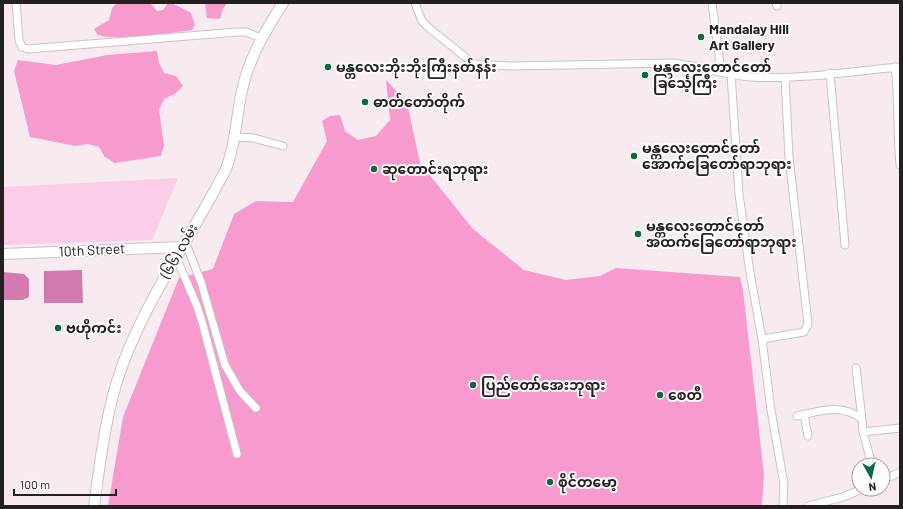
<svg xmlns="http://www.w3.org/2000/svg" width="903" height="509" viewBox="0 0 903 509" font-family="Barlow,'Noto Sans Myanmar',sans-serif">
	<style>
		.green { fill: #fccde6 }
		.forest { fill: #f79bcf }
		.water { fill: #d37bae }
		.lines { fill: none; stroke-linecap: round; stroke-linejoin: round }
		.street-casing { stroke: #cdc0c7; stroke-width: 9 }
		.secondary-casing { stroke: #cdc0c7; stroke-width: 12 }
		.street { stroke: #fff; stroke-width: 7 }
		.secondary { stroke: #fff; stroke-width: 10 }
		.poi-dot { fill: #0b6a3f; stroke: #fefbfc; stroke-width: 1.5 }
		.labels { text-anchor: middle; stroke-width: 4; stroke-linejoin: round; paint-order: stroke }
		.poi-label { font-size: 14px; font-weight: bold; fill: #242022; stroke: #fefbfc; text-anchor: start }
		.street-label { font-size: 14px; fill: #242022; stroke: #fefbfc }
	</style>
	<rect width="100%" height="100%" fill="#f8eaf1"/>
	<path class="green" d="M178,178L152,240L3,245V187Z"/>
	<path class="forest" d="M117,3H150L157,11L163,10L168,3H172L191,13L195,25L192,30C169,33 119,41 98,35L94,29L109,20L112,8Z
		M205,3H227L223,9L220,19L207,18Z
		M157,51L159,63L164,73L176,76L183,86L175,94L164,99L159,110L164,145L161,156L115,163L105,157L99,147L88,144L75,146L30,137L14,71L18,60L56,65L107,55Z
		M386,80L407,102L420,163L473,229L524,270L566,280L600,276L616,268L740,277L743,290L764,474L762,506H108L123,417L179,278L213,269L234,214L256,201L293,202L327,141L322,121L330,116L340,115L345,131L358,140L376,136L390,120Z"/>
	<path class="water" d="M82,270L83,303H44V271Z
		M3,272L24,274L29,279V297L23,300H3Z"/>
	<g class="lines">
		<defs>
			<path id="street" d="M16,3L19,40L22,47L28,49L238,32H246L261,38
				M415,3L422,21L429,28L474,64L511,66L673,63C699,66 725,75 751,77C799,80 852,71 900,67
				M712,3L721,71
				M776,3L777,6
				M895,67C899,100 897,132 900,165
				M830,73L845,245
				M731,74L739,194L750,273L762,339L771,410L784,484L783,506
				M235,137L254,138L283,146
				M185,241L201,282L225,365L240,391L256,408
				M176,257L197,306L203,325L237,454
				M762,339L804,332L808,324L789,157L785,77
				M856,368L862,419
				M804,414L808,436
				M797,416C821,411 841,403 862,419L863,432L900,428
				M863,432L872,465
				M883,480L900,472
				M808,506L843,497L862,489"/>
			<path id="secondary" d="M3,254L181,247
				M94,506C100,464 105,419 118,378C142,304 191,238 226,169C237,141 236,111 244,82C252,53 267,28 283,3"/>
		</defs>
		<use href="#street" class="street-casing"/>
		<use href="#secondary" class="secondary-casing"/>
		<use href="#street" class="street"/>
		<use href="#secondary" class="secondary"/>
	</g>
	<g class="poi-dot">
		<circle cx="701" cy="37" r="4"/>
		<circle cx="328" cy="67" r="4"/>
		<circle cx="645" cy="75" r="4"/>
		<circle cx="365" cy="102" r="4"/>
		<circle cx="634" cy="156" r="4"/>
		<circle cx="374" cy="169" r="4"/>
		<circle cx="638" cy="234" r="4"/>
		<circle cx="58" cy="328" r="4"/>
		<circle cx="473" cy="385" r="4"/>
		<circle cx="660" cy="395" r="4"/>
		<circle cx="550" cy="482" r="4"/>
	</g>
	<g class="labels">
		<g class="poi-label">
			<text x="709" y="34">Mandalay Hill<tspan x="709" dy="16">Art Gallery</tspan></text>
			<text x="336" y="72">မန္တလေးဘိုးဘိုးကြီးနတ်နန်း</text>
			<text x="653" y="72">မန္တလေးတောင်တော်<tspan x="653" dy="16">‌ခြင်္သေ့ကြီး</tspan></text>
			<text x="373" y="107">ဓာတ်တော်တိုက်</text>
			<text x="642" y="153">မန္တ‌လေးတောင်တော်<tspan x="642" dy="16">အောက်ခြေတော်ရာဘုရား‌</tspan></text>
			<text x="382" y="174">ဆုတောင်းရဘုရား</text>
			<text x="646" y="231">မန္တ‌လေးတောင်တော်<tspan x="646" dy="16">အထက်ခြေတော်ရာဘုရား‌</tspan></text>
			<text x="66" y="333">ဗဟိုကင်း</text>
			<text x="481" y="390">ပြည်တော်အေးဘုရား</text>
			<text x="668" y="400">စေတီ</text>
			<text x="558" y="487">စိုင်တမော့</text>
		</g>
		<g class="street-label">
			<text transform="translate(92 250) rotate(-3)" y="5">10th Street</text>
			<text transform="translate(179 251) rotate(-61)" y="5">(၆၆) လမ်း</text>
		</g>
	</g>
	<rect width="903" height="509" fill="none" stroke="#242022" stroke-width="8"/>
	<g transform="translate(871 477) rotate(172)"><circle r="19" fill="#fefbfc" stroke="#a7a3a5"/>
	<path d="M0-3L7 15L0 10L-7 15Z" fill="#0b6a3f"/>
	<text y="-6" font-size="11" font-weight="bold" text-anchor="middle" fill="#242022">N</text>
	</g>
	<path d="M14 489v6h102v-6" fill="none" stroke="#242022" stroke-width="2"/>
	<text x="20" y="489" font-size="12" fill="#242022" stroke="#fefbfc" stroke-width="3" paint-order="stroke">100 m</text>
</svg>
